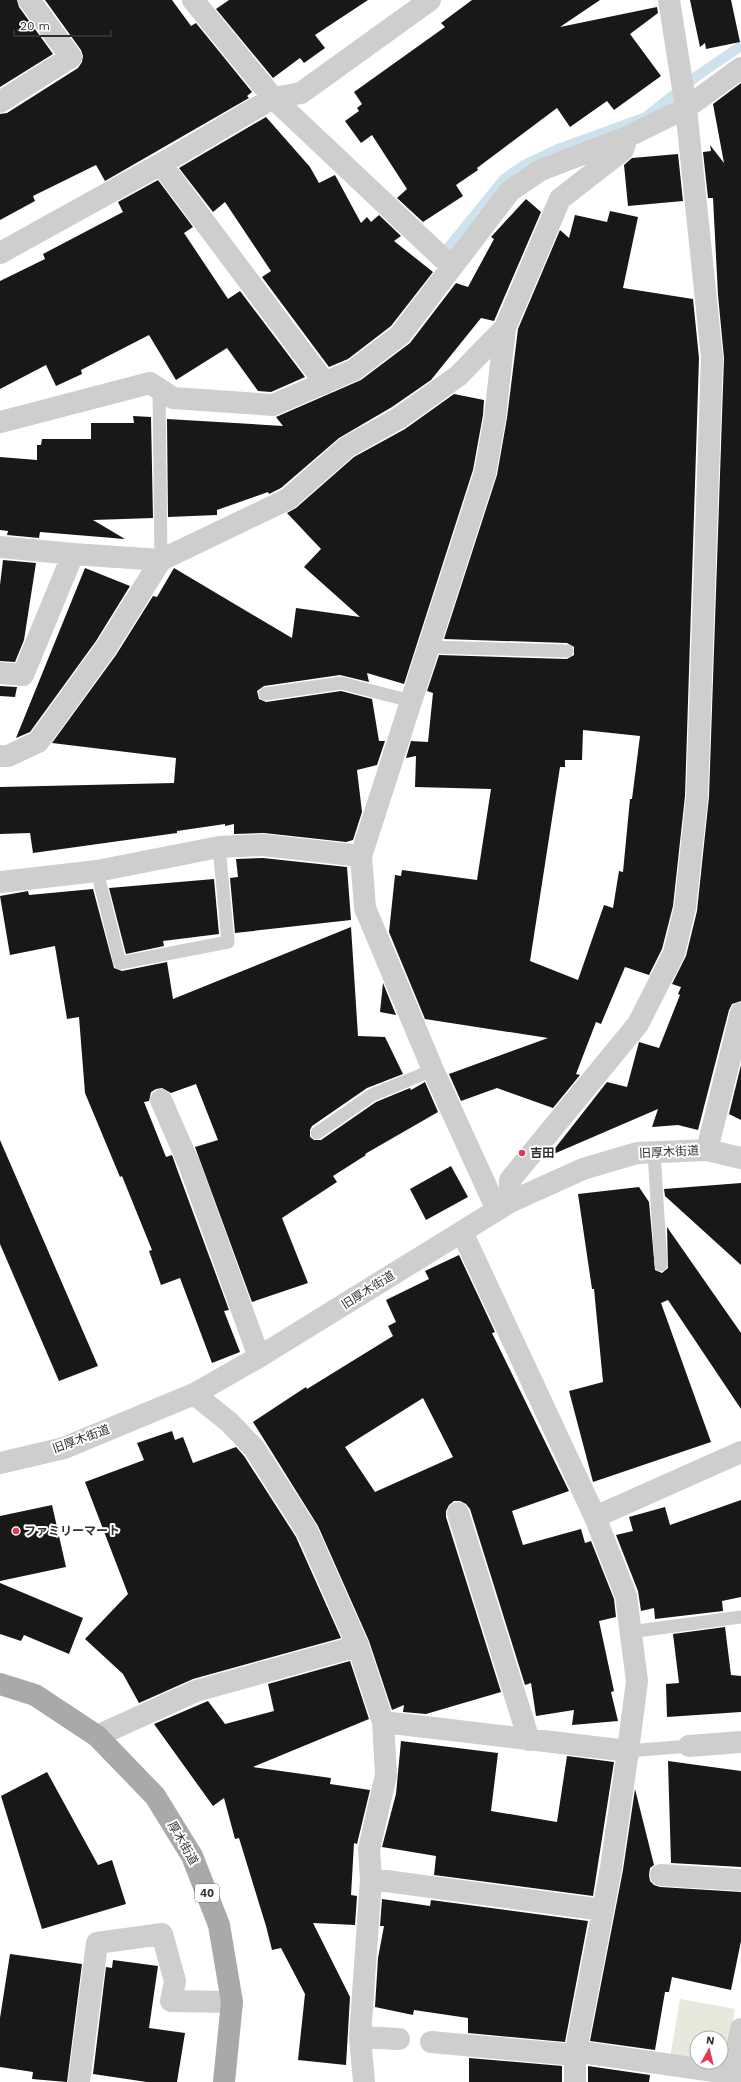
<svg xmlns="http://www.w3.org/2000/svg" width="741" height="2082" viewBox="0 0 741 2082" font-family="'Work Sans','Noto Sans JP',sans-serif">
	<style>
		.green { fill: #e5eadd; fill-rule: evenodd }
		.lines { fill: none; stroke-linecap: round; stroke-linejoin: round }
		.stream { stroke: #cde2ec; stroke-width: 10 }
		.building { fill: #181818; fill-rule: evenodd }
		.service { stroke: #cecece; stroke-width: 13 }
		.minor { stroke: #cecece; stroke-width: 22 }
		.primary { stroke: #a9a9a9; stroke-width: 22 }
		.poi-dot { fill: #e23951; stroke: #fff; stroke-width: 1.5 }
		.labels { text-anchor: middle; stroke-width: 4; stroke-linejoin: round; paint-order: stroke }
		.shield { fill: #fff; stroke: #6f6f6f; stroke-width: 1 }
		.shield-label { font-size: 11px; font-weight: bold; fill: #313131 }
		.street-label { font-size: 12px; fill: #313131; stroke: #fff }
		.poi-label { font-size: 12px; font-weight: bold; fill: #313131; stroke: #fff; text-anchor: start }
	</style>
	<rect width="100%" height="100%" fill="#fff"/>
	<path class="green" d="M680,1999L735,2009L726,2067L670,2058ZM697,2038H721V2062H697Z"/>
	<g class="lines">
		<path class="stream" d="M440,258L504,179L524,165L558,149L646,117L697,76L741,46"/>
	</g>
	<path class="building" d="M0,0H17L19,7L53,54L0,87Z
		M45,0H172L191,26L196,23L252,92L247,96L249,98L105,181L96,165L33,196L35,201L0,220V114L7,113L78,68L82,62L83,56L81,50Z
		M229,0H368L315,35L325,48L304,63L300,58L273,78L216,9Z
		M472,0H600L560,27L657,7L658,13L630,34L661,76L614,110L607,101L570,127L557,108L477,168L478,170L456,185L463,196L423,222L397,198L407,189L372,135L361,143L345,121L359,111L357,108L362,104L354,92L445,27L441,23Z
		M690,0H731L740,42L706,49L705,43L700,47Z
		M741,83V1001L732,1004L729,1010L698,1130L678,1125L652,1127L658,1109L549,1156L607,1082L627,1087L639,1042L659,1048L680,995L678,994L681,987L672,984L686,956L697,911L709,797L724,358L718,295L713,198H708L703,152L711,151L710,145L724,163L713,104Z
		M266,117L310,167L319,183L335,175L361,223L367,217L371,222L379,215L401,236L394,241L433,272L391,326L348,359L329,367L262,277L271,271L225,202L213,212L179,168Z
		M678,154L683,201L628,206L624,165L632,158Z
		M158,180L193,227L184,233L228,299L240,291L305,377L271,392L258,391L227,348L176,380L149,335L81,370L82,374L56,386L46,365L0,389V281L45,259L43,254L123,212L118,202Z
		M526,199L541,212L494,321L481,318L431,380L392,407L339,438L281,488L269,494L268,492L217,510V515L168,517L167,419L283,426L276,417L361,380L410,343L456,283L468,287L494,239L491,237Z
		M610,211L638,217L623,288L693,299L699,358L685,796L673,906L662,949L649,975L625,967L601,1024L596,1022L576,1074L580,1075L553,1108L497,1088L461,1101L449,1074L548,1038L425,1019L389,932L395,875L401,876L402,870L477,880L491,789L415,787L416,756L406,758L411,741L428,742L433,693L427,691L439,655L567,659L574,655V647L567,643L444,639L497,475L507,418L518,329L560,230L569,238L575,215L607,222ZM583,730L640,736L632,799H630L623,872L619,871L613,908L604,905L578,980L530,961L560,767H565V760H582Z
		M454,394L484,400L483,415L473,470L404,684L367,673L369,682L340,675L264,686L257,691L259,699L266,702L341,691L372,699L379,741H385L377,765L357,770L362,812L353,840L346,842L264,833L234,834V824L225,826V824L177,831V833L33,853L30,833L0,834V787L174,783L176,758L52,743L116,655L153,596L157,597L174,568L292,638L296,608L360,617L304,567L321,549L287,513L296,508L354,457L405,429Z
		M133,416L151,417L153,518L93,520L125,539L40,532L39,538L7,535L8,531L0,530V457L37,460V445H41L42,439H91V423H134Z
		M3,560L36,563L24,640L15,662L0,661V585Z
		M85,568L130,586L96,641L30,732L16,738Z
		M0,686L17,687L15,697L0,696Z
		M263,858L347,867L351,920L235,933L230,878L238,877L236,859Z
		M214,879L219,934L163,941L164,946L126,954L109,888Z
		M93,889L114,968L122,971L167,962L173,999L351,927L358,1036L385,1037L403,1074L367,1088L312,1126L310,1130V1137L314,1140H321L376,1102L410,1088L411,1090L425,1082L438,1112L365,1154L366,1155L333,1176L337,1182L282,1218L308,1283L252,1302L195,1147L218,1140L196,1084L171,1093L162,1088L156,1089L151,1092L149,1101L144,1102L166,1157L172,1155L177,1169L229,1310L224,1311L240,1352L212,1363L180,1278L161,1285L149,1251L152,1250L122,1176L120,1177L85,1093L79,1017L67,1019L55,946L10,955L0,896L28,891L29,895Z
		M383,983L396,1015L380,1012Z
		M741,1065V1120L729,1114Z
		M0,1140L98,1366L59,1381L0,1244Z
		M451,1166L468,1197L426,1220L410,1189Z
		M741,1183V1265L665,1196L664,1189Z
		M639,1187L649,1202L655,1270L662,1273L668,1268L667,1227L741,1333V1409L668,1300L661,1303L711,1442L593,1482L569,1391L603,1382L594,1289H592L578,1194Z
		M459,1255L495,1332L492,1333L569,1491L512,1511L523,1545L581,1529L585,1543L591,1541L614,1599L616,1617L599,1621L614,1691L611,1692L618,1721L572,1725L574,1710L536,1716L531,1683L525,1685L470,1509L466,1504L460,1501H454L449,1505L446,1511V1517L501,1692L426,1714L403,1712L404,1705L392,1710L369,1641L318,1526L253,1422L306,1387L307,1389L393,1336L388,1326L396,1322L386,1300L429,1279L425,1271ZM423,1398L453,1457L375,1492L345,1447Z
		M172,1431L175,1440L183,1437L193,1463L236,1447L244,1456L296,1537L341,1638L193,1679L139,1703L123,1674L85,1639L128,1594L85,1482L144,1460L137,1443Z
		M741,1500V1597L722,1601L723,1611L655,1619L654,1608L641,1611L638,1591L616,1535L633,1531L629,1517L665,1507L670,1525Z
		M52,1505L66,1567L0,1581V1516Z
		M0,1583L83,1618L69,1654L24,1635L21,1641L0,1634Z
		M725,1627L731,1675L741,1676V1712L667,1717L666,1684L679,1683L673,1634Z
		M350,1661L369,1719L253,1767L331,1778L330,1784L370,1790L357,1844L354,1843L351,1895L357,1896L355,1925L313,1923L350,1997L346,2065L298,2060L305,1994L281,1948L272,1950L266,1926L239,1838L235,1839L224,1798L213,1806L154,1724L208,1701L225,1724L274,1711L268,1684Z
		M401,1741L498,1753L491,1811L557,1822L567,1756L614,1762L593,1896L434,1875L436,1856L382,1847L396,1794Z
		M668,1761L741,1771V1867L671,1863Z
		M47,1772L98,1865L112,1860L126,1904L42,1929L1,1796Z
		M635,1789L654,1865L650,1868L649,1875L650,1881L654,1885L660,1887L741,1892V1941L731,1990L672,1977L669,1992H665L655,2050L590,2041L623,1870Z
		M382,1899L430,1906L431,1900L588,1921L565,2042L468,2033V2018L414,2010L413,2015L375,2007L378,1958L384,1926H380Z
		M10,1954L82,1964L67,2082L32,2079L33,2072L0,2067V2018Z
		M113,1960L158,1966L149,2028L185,2033L177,2082H147L93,2074L106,1967L112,1968Z
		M469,2058L562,2066V2082H469Z
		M588,2066L650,2075L649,2082H588Z"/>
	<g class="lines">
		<path class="service" d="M159,389L161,560
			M428,647L567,651
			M265,694L341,683L411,701
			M97,871L120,963L228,942L219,847
			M317,1133L372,1095L433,1070
			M654,1152L661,1265
			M630,1632L741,1617
			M628,1751L689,1746"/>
		<path class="minor" d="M193,0L273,98L452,267
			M0,102L71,57L29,0
			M161,164L325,383
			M0,253L161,164L273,98L301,93L430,0
			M0,422L150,383L173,398L273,405L354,370L400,335L510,191L541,170L627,137L686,108L741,68
			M0,547L73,554L161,560
			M0,673L23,675L73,554
			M0,756H8L38,742L106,648L161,560L288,499L347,447L399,418L458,376L505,328
			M0,882L97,871L219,847L263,845L361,856
			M161,1100L189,1164L259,1357
			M707,1150L741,1013
			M510,1202V1180L638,1024L674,953L685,908L697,797L712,358L686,108L669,0
			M497,1210L433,1070L365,908L361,856L485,473L495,417L505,328L560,199L623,150L627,137
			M462,1232L595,1517L626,1596L637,1681L628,1751L611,1868L575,2055V2082
			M194,1394L229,1422L254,1448L307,1531L358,1646L383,1722L386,1775L369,1849L371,1879L360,2037L364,2082
			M0,1463L64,1448L194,1394L259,1357L510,1202L583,1169L637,1153L707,1150L741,1158
			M458,1513L529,1740
			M595,1517L741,1452
			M383,1722L628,1751
			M97,1736L196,1691L358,1646
			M689,1746L741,1742
			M661,1875L741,1880
			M371,1879L603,1910
			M360,2037L399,2039
			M431,2042L575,2055L588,2053L741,2075
			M732,2074L741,2029
			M79,2082L97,1943L162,1934L175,1981L171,2001L232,2002"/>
		<path class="primary" d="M0,1684L35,1695L97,1736L155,1796L192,1856L219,1925L232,2002L224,2082"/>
	</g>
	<g class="poi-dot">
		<circle cx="522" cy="1153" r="4"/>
		<circle cx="16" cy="1531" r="4"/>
	</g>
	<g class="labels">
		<rect class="shield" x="195" y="1884" width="24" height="18" rx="3"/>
		<g class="shield-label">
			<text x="207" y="1897">40</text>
		</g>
		<g class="street-label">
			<text transform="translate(669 1152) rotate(-3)" y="4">旧厚木街道</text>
			<text transform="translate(368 1290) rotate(-32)" y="4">旧厚木街道</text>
			<text transform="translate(81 1439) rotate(-20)" y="4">旧厚木街道</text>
			<text transform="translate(183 1843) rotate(60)" y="4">厚木街道</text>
		</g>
		<g class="poi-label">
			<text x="530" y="1157">吉田</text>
			<text x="24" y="1535">ファミリーマート</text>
		</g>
	</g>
	<g transform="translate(709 2050) rotate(8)"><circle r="19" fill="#ffffff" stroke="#adadad"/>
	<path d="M0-3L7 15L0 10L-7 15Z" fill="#e23951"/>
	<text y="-6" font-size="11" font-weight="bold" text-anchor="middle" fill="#313131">N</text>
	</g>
	<path d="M14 30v6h97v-6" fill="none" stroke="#313131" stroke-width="2"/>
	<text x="20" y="30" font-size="12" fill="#313131" stroke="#ffffff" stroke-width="3" paint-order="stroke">20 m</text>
</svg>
